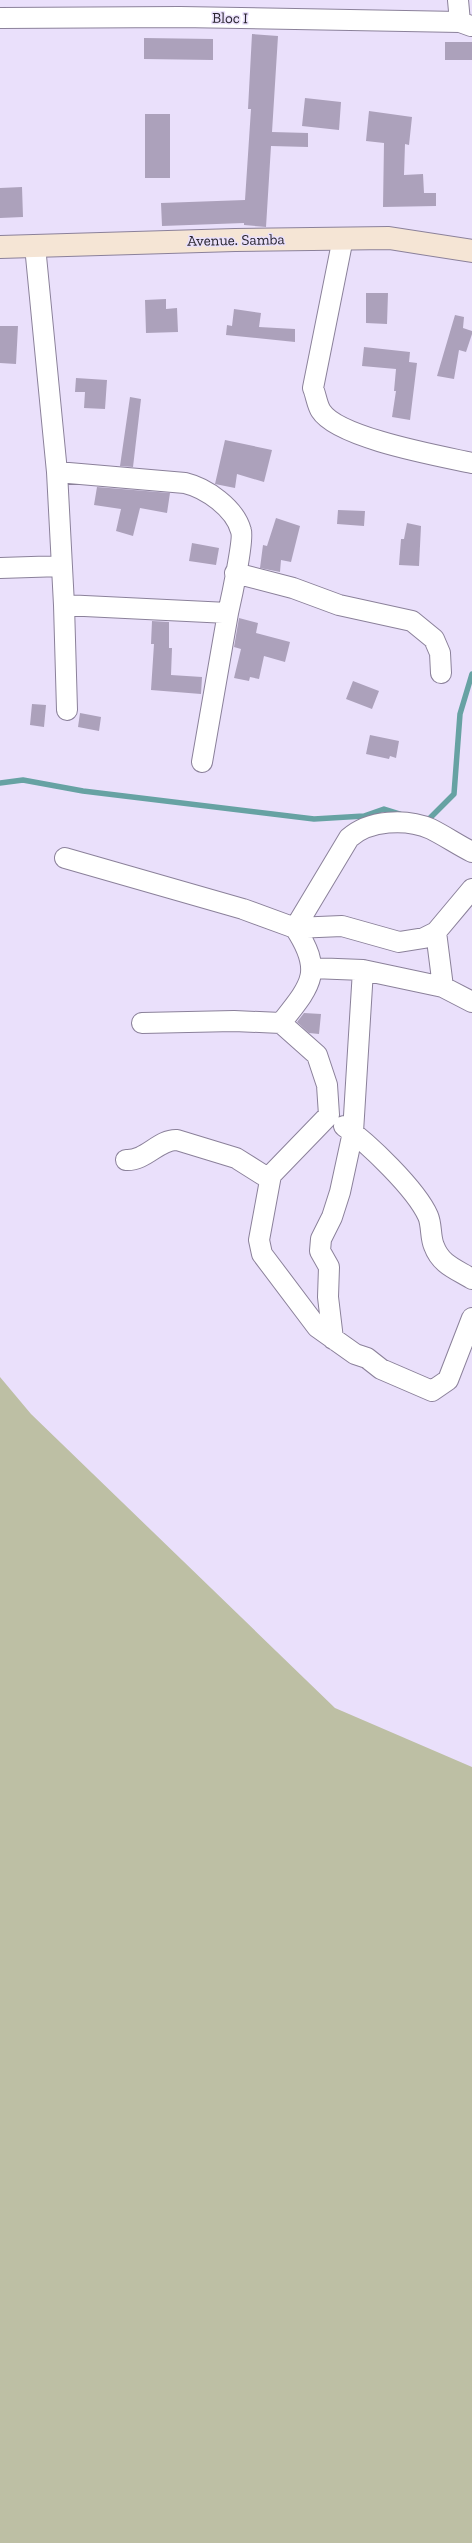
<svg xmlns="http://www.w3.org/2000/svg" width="472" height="2543" viewBox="0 0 472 2543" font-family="'Zilla Slab',serif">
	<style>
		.green { fill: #bdbfa4 }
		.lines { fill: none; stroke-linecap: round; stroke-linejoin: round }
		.stream { stroke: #67a2a3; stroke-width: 5.5 }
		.building { fill: #aca1bb }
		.street-casing { stroke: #8b819a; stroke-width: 22 }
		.secondary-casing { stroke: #8b819a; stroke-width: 24 }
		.street { stroke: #fff; stroke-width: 20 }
		.secondary { stroke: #f5e5d5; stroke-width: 22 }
		.labels { text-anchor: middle; stroke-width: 3; stroke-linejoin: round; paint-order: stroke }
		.street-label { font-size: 15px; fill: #29252f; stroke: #eae0fb }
	</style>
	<rect width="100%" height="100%" fill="#eae0fb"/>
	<path class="green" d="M0,1377L31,1414L335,1708L472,1767V2543H0Z"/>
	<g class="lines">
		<path class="stream" d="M0,783L23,780L83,791L314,819L364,816L384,809L400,814
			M426,822L454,794L460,714L472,674"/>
	</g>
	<path class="building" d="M252,34L278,36L272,132L308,133V147L271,146L266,227L244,225V223L162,226L161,203L245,200L251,109H248Z
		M144,38L213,39V60L144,59Z
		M445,42H472V60H445Z
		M305,98L341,102L339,130L302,126Z
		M369,111L412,117L409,145L405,144L404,175L423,174L424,193H436V206L383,207L384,143L366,141Z
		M145,114H170V178H145Z
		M22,187L23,217L0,218V188Z
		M366,293H388L387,324L366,323Z
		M166,299V309L177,308L178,332L146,333L145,300Z
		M234,309L261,313L259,327L295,329V342L226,335L227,325L232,326Z
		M455,315L464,317L463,328L472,331V334L466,352L459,350L454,379L437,376Z
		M0,326H18L16,364L0,363Z
		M364,347L410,352L409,362L417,363L410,420L392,417L396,391H394L396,369L362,366Z
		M76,378L107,380L105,409L84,408L85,392H75Z
		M130,397L141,399L133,467L120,466Z
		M225,440L272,450L264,482L237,474L235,488L215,484Z
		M97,487L170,493L167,513L140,508L133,536L116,531L121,509L94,505Z
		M338,510L365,511L364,526L337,524Z
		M276,518L300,526L291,562L281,560L280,572L260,568L263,545L267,546Z
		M407,523L421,526L419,566L399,565L401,539H404Z
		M192,543L219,548L216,565L189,561Z
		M239,618L258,623L256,633L290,642L285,662L264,656L259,679L250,677L249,681L234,678L241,649L234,647Z
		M152,621L169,622V648H172L171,675L202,677L201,694L151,690L154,644H151Z
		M353,681L379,691L372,709L346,699Z
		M32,704L46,705L44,727L30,725Z
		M80,713L101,717L99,731L78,727Z
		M370,735L399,741L396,758L390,756L389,759L366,754Z
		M304,1013L321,1014L319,1034L309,1033L297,1022Z"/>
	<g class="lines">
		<defs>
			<path id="street" d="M458,0L460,22L471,26
				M0,18L180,17L460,22
				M343,238L313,388C316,395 317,405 321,411C338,438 440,456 472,463
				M35,246L57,472L64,605L228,613L202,762
				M57,472L185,483C206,488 235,508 241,531C244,540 231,600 228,613
				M0,568L62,566
				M235,573L293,588L339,605L412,621L434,639L440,653L441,673
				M64,605L67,710
				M65,858L243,909L295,928L342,926L399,942L424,938L436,932L472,889
				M436,932L443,987
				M312,968L363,970L443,987L472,1002
				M142,1023L234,1021L281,1023C311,985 324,972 295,928L349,838C369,820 406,818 431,829C445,836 458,845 472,852
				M344,1126C368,1143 416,1189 428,1216C432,1225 430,1237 434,1246C441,1265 456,1269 472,1279
				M126,1160C146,1161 159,1139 177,1140L236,1158L263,1175H271L329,1115L327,1085L317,1055L281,1023
				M271,1175L259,1240L262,1254L317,1327L355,1354L367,1358L381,1369L432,1391L448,1380L472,1318
				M333,1339L328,1297L329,1267L320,1251L321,1239L332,1217L340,1192L353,1132L363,970"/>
			<path id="secondary" d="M0,247L235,240L389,238L472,251"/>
		</defs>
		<use href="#street" class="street-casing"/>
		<use href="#secondary" class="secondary-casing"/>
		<use href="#street" class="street"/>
		<use href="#secondary" class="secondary"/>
	</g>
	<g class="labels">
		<g class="street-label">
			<text transform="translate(230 18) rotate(1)" y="5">Bloc I</text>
			<text transform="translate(236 240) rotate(-1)" y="5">Avenue. Samba</text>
		</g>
	</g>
</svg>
